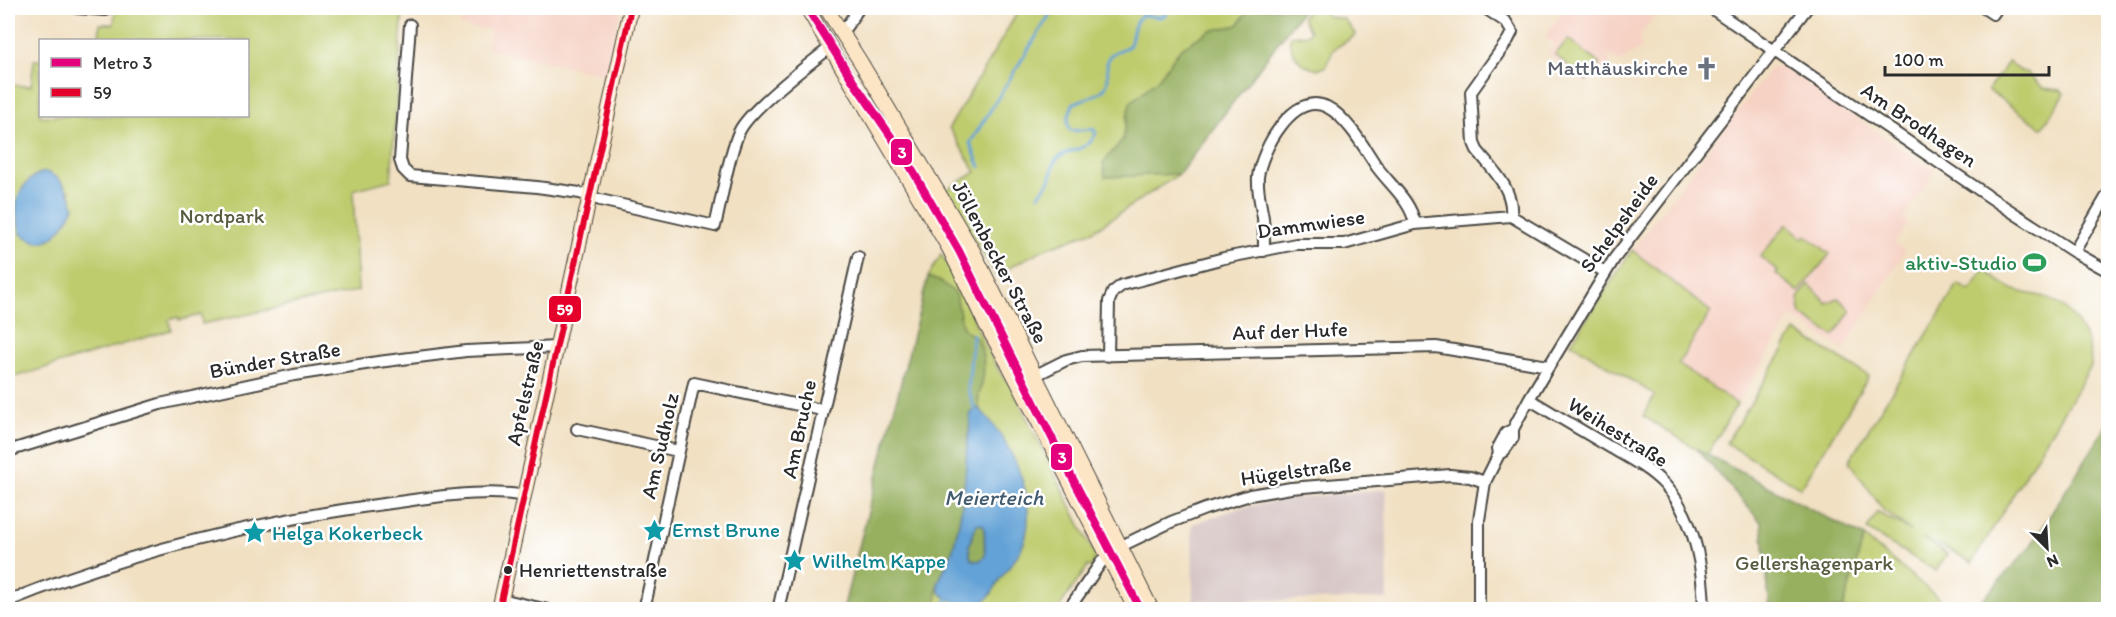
<svg xmlns="http://www.w3.org/2000/svg" width="2116" height="617" viewBox="0 0 2116 617" font-family="Itim,sans-serif">
	<style>
		.built { fill: #f6d2c4 }
		.industrial { fill: #d1bfbe }
		.green { fill: #bfcc6e; stroke: #757c4c; stroke-width: 1.5; fill-rule: evenodd }
		.forest { fill: #97b061; stroke: #616e46; stroke-width: 1.5 }
		.water { fill: #64a2d6; stroke: #486680; stroke-width: 1.5; fill-rule: evenodd }
		.lines { fill: none; stroke-linecap: round; stroke-linejoin: round }
		.stream { stroke: #64a2d6; stroke-width: 3 }
		.street-casing { stroke: #494642; stroke-width: 14 }
		.secondary-casing { stroke: #494642; stroke-width: 16 }
		.street { stroke: #fff; stroke-width: 10 }
		.secondary { stroke: #fce5c4; stroke-width: 14 }
		.bus-1-casing { stroke: #fff; stroke-width: 10 }
		.bus-1 { stroke: #e4002b; stroke-width: 6 }
		.metro-1-casing { stroke: #fff; stroke-width: 12 }
		.metro-1 { stroke: #e5007d; stroke-width: 8 }
		.bus-dot { fill: #2b2b2b; stroke: #fff; stroke-width: 2 }
		.labels { text-anchor: middle; stroke-width: 5; stroke-linejoin: round; paint-order: stroke }
		.bus-label { font-size: 20px; fill: #2b2b2b; stroke: #fff; text-anchor: start }
		.worship-label { font-size: 21px; fill: #5b616d; stroke: #fff; text-anchor: end }
		.street-label { font-size: 21px; fill: #2b2b2b; stroke: #fff }
		.park-label { font-size: 21px; fill: #575b3f; stroke: #fff }
		.leisure-label { font-size: 21px; fill: #27864d; stroke: #fff; text-anchor: end }
		.culture-label { font-size: 21px; fill: #0d838f; stroke: #fff; text-anchor: start }
		.water-label { font-size: 22px; font-style: italic; fill: #425b6f; stroke: #fff }
		.line-badge { stroke: #fff; stroke-width: 2 }
		.badge-label { font-size: 16px; text-anchor: middle; font-weight: bold; fill: #fff }
	</style>
	<rect width="100%" height="100%" fill="#fff"/>
	<filter id="ink" filterUnits="userSpaceOnUse"><feTurbulence type="fractalNoise" baseFrequency=".0167" numOctaves="2"/><feDisplacementMap in="SourceGraphic" scale="12" xChannelSelector="R" yChannelSelector="G"/><feConvolveMatrix kernelMatrix="1 2 1 2 8 2 1 2 1" color-interpolation-filters="sRGB"/></filter>
	<filter id="wash" filterUnits="userSpaceOnUse"><feTurbulence type="fractalNoise" baseFrequency=".008" numOctaves="4" result="noise"/><feDisplacementMap in="SourceGraphic" scale="24" xChannelSelector="R" yChannelSelector="G"/><feGaussianBlur stdDeviation="1.35" result="paint"/><feColorMatrix in="noise" values="0 0 0 0 0 0 0 0 0 0 0 0 0 0 0 0 0 1.4 0 .05"/><feComposite in="paint" operator="in"/></filter>
	<g filter="url(#wash)">
		<rect width="100%" height="100%" fill="#f1e0c2"/>
		<path class="built" d="M465,8H621L606,75L487,49L490,30L461,26Z
			M1566,8H1659L1639,38L1642,48L1619,62L1609,55L1607,57L1611,60L1605,69H1599L1586,84L1547,54L1554,45L1544,37Z
			M1775,66H1780L1935,171L1903,219L1908,223L1895,244L1905,251L1844,350L1791,317L1737,404L1678,364L1632,250L1769,70Z"/>
		<path class="industrial" d="M1386,489L1388,599L1193,601L1192,524L1240,508L1289,499Z"/>
		<path class="green" d="M115,8H403L391,180L353,190L358,291L202,324L201,315L179,320L178,317L169,320L171,330L8,379V85L31,86L34,60H40V116H248V40H99L100,24H114ZM69,190L74,207L62,228L49,240Z
			M1020,8H1304L1179,174L1093,231L1040,251L996,275L944,191L976,172L949,128Z
			M1313,8L1320,9L1328,16L1344,19L1356,35L1334,49L1325,67C1307,75 1287,53 1290,36L1308,34L1310,31L1302,17L1308,10Z
			M1568,39L1600,64L1587,81L1555,55Z
			M2009,61L2019,70L2028,74L2044,88L2060,90L2065,94L2042,128L1988,90Z
			M1787,224L1803,238L1806,235L1830,254L1799,292L1776,274L1778,271L1760,257Z
			M1632,250L1711,312L1678,364L1737,404L1707,455L1864,537L1952,609H1770L1762,523L1697,449L1643,416L1655,395L1571,343Z
			M941,254L956,279L985,345L1000,373L1011,386L1096,557L1091,567L1088,566L1058,609L843,610L928,277Z
			M1984,270C1993,276 2005,287 2015,290C2026,294 2037,294 2047,298C2073,309 2092,338 2091,366L1972,563L1954,552L1922,538L1947,554L1936,571L1867,530L1877,512L1911,531L1883,510L1849,461L1958,284L1970,291Z
			M1809,284L1827,303L1838,298L1851,310L1834,336L1801,315L1798,298Z
			M1795,331L1869,376L1801,488L1726,443Z"/>
		<path class="forest" d="M1249,8H1304L1179,174L1105,177L1103,163L1123,139L1130,103L1158,79L1180,49L1209,31L1238,25Z
			M928,277L941,282L956,294L962,326L968,333L978,339C984,354 986,367 982,383C980,392 977,398 979,408L970,413L971,421L968,438L964,501L953,551L948,564L938,583L936,609L843,610Z
			M2108,424V609H1974L2030,547Z
			M1697,449L1864,537L1843,609H1770L1762,523Z
			M977,524L983,525C986,535 983,546 985,557L979,561L973,560L970,557L969,545Z"/>
		<path class="water" d="M46,172C62,177 69,191 74,206C69,219 55,244 38,242C33,242 26,236 21,234C15,214 12,196 29,181C35,175 38,173 46,172Z
			M979,408C1009,440 1036,490 1026,536C1022,553 1008,568 998,582C994,590 989,600 980,603C969,606 939,602 938,586C938,578 949,562 952,552C962,518 965,484 967,449C968,437 971,425 970,413ZM977,524L983,525C986,535 984,546 985,556L979,561L973,560L970,557L969,545Z"/>
		<g class="lines">
			<path class="stream" d="M980,167L970,143L1054,8
				M1039,195C1042,190 1047,185 1050,180C1053,173 1051,163 1058,158C1070,148 1088,152 1096,133L1094,130C1085,127 1079,133 1070,130C1065,121 1070,113 1073,104C1083,98 1096,98 1104,89C1113,78 1103,65 1109,57C1114,50 1124,50 1130,45C1134,33 1132,23 1142,15C1153,15 1160,21 1168,12V8
				M973,334L968,389L976,413
				M942,610L949,595"/>
		</g>
	</g>
	<g filter="url(#ink)">
		<g class="lines">
			<defs>
				<path id="street" d="M76,8L106,10V8
					M1485,8L1506,22L1512,32L1508,40L1471,92L1474,143L1477,150C1492,169 1514,189 1511,216
					M1711,8L2003,206L2074,252L2108,271
					M1984,8L1993,14L1997,8
					M410,25L400,160L403,169L410,176L537,187L580,193L600,200L715,226C722,199 728,156 739,132C749,110 810,63 831,47
					M840,32L846,27L859,8
					M1264,251C1264,240 1264,229 1263,218C1261,205 1257,191 1258,177C1261,151 1293,90 1327,107C1347,117 1365,149 1377,167C1390,185 1411,201 1415,224
					M2074,252L2108,194
					M1108,356L1109,301L1113,292L1122,285L1224,258L1296,244H1344L1415,224L1511,216L1605,272
					M1036,375L1066,360L1082,356L1436,347L1548,366
					M1529,399C1555,415 1581,430 1608,446C1627,457 1649,468 1665,485C1695,518 1703,566 1704,610
					M577,429L678,451
					M8,451L160,404L294,375L378,362L466,351L557,347
					M1499,454L1498,448L1506,433L1513,429
					M501,599L548,610
					M8,601C135,550 270,518 406,501C439,496 492,489 524,496
					M644,610L694,383L822,410
					M778,610L858,257
					M1068,610L1102,561L1115,549L1171,522L1205,509L1250,495L1291,488L1450,475L1470,477L1485,482
					M1479,610V520L1485,482L1499,454L1504,451L1513,438V429L1529,399L1614,259L1807,8"/>
				<path id="secondary" d="M807,8L950,250L984,321L1010,367L1136,610
					M826,8L860,61L973,251L1152,610
					M499,610L631,8"/>
			</defs>
			<use href="#street" class="street-casing"/>
			<use href="#secondary" class="secondary-casing"/>
			<use href="#street" class="street"/>
			<use href="#secondary" class="secondary"/>
			<defs>
				<path id="bus-1" d="M499,610L631,8"/>
			</defs>
			<use href="#bus-1" class="bus-1-casing"/>
			<use href="#bus-1" class="bus-1"/>
			<defs>
				<path id="metro-1" d="M807,8L853,81L903,154L959,251L1059,452L1141,610"/>
			</defs>
			<use href="#metro-1" class="metro-1-casing"/>
			<use href="#metro-1" class="metro-1"/>
		</g>
	</g>
	<defs>
		<symbol id="church-bare" viewBox="-9 -9 18 18"><path d="M-1.2-6h2.4v3.5h3.3v2.4h-3.3V6h-2.4V-.1h-3.3v-2.4h3.3Z" fill="#6b7280" stroke="#fff" stroke-width="2.5" paint-order="stroke"/></symbol>
		<symbol id="stadium-bare" viewBox="-9 -9 18 18"><path d="M0-5a6.5 5 0 1 0 0 10a6.5 5 0 1 0 0-10ZM-3.5-1.8h7v3.6h-7Z" fill="#2e9e5b" stroke="#fff" stroke-width="2.5" paint-order="stroke"/></symbol>
		<symbol id="sight-bare" viewBox="-9 -9 18 18"><path d="M0-6L1.8-2.2L6-1.7L2.9 1.2L3.7 5.4L0 3.3L-3.7 5.4L-2.9 1.2L-6-1.7L-1.8-2.2Z" fill="#0f9aa8" stroke="#fff" stroke-width="2.5" paint-order="stroke"/></symbol>
	</defs>
	<g fill-rule="evenodd">
		<use href="#church-bare" x="1690" y="52" width="33" height="33"/>
		<use href="#stadium-bare" x="2018" y="246" width="33" height="33"/>
		<use href="#sight-bare" x="638" y="514" width="33" height="33"/>
		<use href="#sight-bare" x="238" y="516" width="33" height="33"/>
		<use href="#sight-bare" x="778" y="544" width="33" height="33"/>
	</g>
	<circle class="bus-dot" cx="508" cy="570" r="5"/>
	<g class="labels">
		<g class="bus-label">
			<text x="519" y="577">Henriettenstraße</text>
		</g>
		<g class="worship-label">
			<text x="1688" y="75">Matthäuskirche</text>
		</g>
		<g class="street-label">
			<text transform="translate(1919 125) rotate(34)" y="7">Am Brodhagen</text>
			<text transform="translate(1619 223) rotate(-54)" y="7">Schelpsheide</text>
			<text transform="translate(1311 224) rotate(-8)" y="7">Dammwiese</text>
			<text transform="translate(1000 262) rotate(62)" y="7">Jöllenbecker Straße</text>
			<text transform="translate(1290 331) rotate(-2)" y="7">Auf der Hufe</text>
			<text transform="translate(275 360) rotate(-10)" y="7">Bünder Straße</text>
			<text transform="translate(525 393) rotate(-77)" y="7">Apfelstraße</text>
			<text transform="translate(799 429) rotate(-78)" y="7">Am Bruche</text>
			<text transform="translate(1618 432) rotate(32)" y="7">Weihestraße</text>
			<text transform="translate(660 446) rotate(-77)" y="7">Am Sudholz</text>
			<text transform="translate(1296 471) rotate(-8)" y="7">Hügelstraße</text>
		</g>
		<g class="park-label">
			<text x="222" y="223">Nordpark</text>
			<text x="1814" y="570">Gellershagenpark</text>
		</g>
		<g class="leisure-label">
			<text x="2017" y="270">aktiv-Studio</text>
		</g>
		<g class="culture-label">
			<text x="672" y="537">Ernst Brune</text>
			<text x="272" y="540">Helga Kokerbeck</text>
			<text x="812" y="568">Wilhelm Kappe</text>
		</g>
		<g class="water-label">
			<text x="994" y="505">Meierteich</text>
		</g>
	</g>
	<g class="line-badge">
		<rect x="890" y="138" width="23" height="28" rx="6" fill="#e5007d"/>
		<rect x="548" y="295" width="34" height="28" rx="6" fill="#e4002b"/>
		<rect x="1050" y="443" width="23" height="28" rx="6" fill="#e5007d"/>
	</g>
	<g class="badge-label">
		<text x="902" y="158">3</text>
		<text x="565" y="315">59</text>
		<text x="1062" y="463">3</text>
	</g>
	<rect width="2116" height="617" fill="none" stroke="#fff" stroke-width="30"/>
	<rect x="39" y="39" width="210" height="78" fill="#ffffff" stroke="#aaaaaa" stroke-width="1.5"/>
	<rect x="51" y="58" width="30" height="9" fill="#e5007d" stroke="#aaaaaa" stroke-width="1.5"/>
	<text x="93" y="69" font-size="18" fill="#2b2b2b">Metro 3</text>
	<rect x="51" y="88" width="30" height="9" fill="#e4002b" stroke="#aaaaaa" stroke-width="1.5"/>
	<text x="93" y="99" font-size="18" fill="#2b2b2b">59</text>
	<g transform="translate(2047 548) rotate(156)" stroke="#ffffff" stroke-width="4.5" paint-order="stroke">
	<path d="M0-4.5L10 22L0 15L-10 22Z" fill="#2b2b2b"/>
	<text y="-9" font-size="16" font-weight="bold" text-anchor="middle" fill="#2b2b2b">N</text>
	</g>
	<path d="M1885 66v9h164v-9" fill="none" stroke="#2b2b2b" stroke-width="3"/>
	<text x="1894" y="66" font-size="18" fill="#2b2b2b" stroke="#ffffff" stroke-width="4.5" paint-order="stroke">100 m</text>
</svg>
